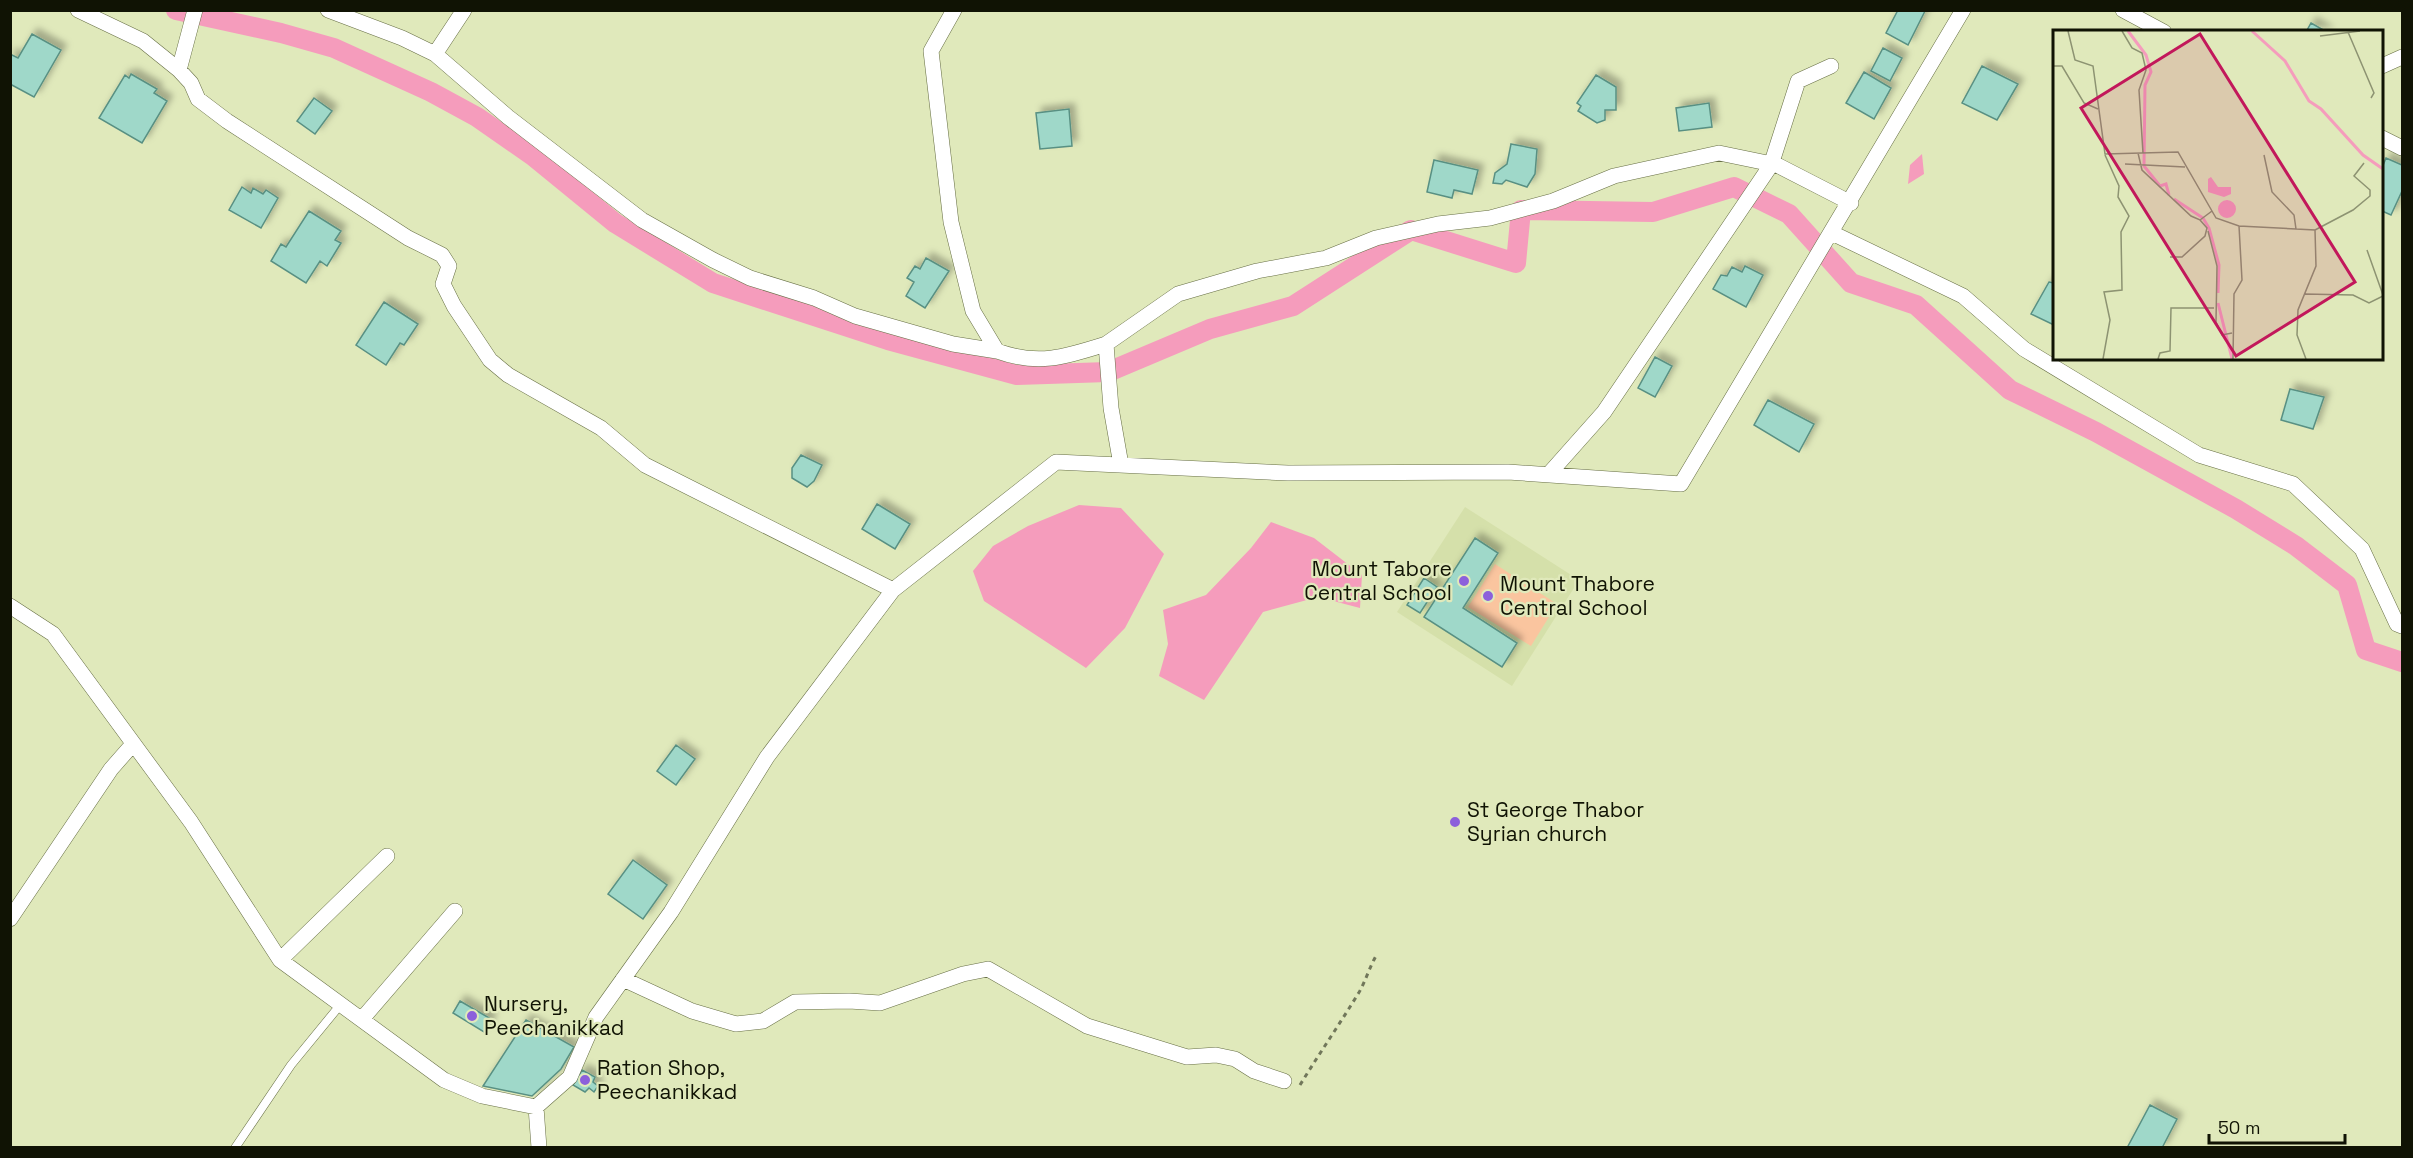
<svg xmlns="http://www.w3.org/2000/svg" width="2413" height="1158" viewBox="0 0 2413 1158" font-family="'Space Grotesk',sans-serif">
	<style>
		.built { fill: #d5e0aa }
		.green { fill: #fac59f }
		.water { fill: #f59cbc }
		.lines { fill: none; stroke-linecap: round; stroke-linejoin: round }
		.canal { stroke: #f59cbc; stroke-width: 20 }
		.building { fill: #9fd8c9; stroke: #599083; stroke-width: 1.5; filter: url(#shadow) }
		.lane-casing { stroke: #676f45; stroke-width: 9 }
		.street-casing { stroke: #676f45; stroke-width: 16 }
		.path { stroke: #71775a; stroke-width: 3; stroke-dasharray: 4.5 4.5; stroke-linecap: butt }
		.lane { stroke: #fff; stroke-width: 8 }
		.street { stroke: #fff; stroke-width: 15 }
		.poi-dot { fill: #8c60db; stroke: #e0e9bb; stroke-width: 2 }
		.labels { text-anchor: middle; stroke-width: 4.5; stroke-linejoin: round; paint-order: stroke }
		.poi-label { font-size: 21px; fill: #101304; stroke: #e0e9bb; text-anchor: start }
		.inset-river { fill: none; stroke: #f59cbc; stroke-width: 3 }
		.inset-road { fill: none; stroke: #8d9372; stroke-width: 1.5 }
		.view { fill: #c2185b; fill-opacity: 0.15; stroke: #c2185b; stroke-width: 3 }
		.inset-edge { fill: none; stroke: #101304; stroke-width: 3 }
	</style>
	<defs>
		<filter id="shadow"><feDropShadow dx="5.5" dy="-5.5" stdDeviation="3" flood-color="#0004"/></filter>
	</defs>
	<rect width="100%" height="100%" fill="#e0e9bb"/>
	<path class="built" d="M1465,507L1579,580L1512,686L1397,612Z"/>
	<path class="green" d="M1495,564L1557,604L1531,646L1468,607Z"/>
	<path class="water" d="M1922,154L1924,174L1908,184L1910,165Z
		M1079,505L1121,508L1164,554L1125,628L1086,668L984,601L973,571L993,546L1028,526Z
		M1271,522L1314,538L1362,575L1360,608L1318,597L1263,612L1204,700L1159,676L1168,644L1163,610L1206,595L1251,548Z"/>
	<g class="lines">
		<path class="canal" d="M176,10L281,33L334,48L431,92L477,117L533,156L615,223L713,283L888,340L1017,375L1108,372L1210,329L1293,306L1411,230L1516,263L1521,210L1653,212L1734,187L1789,214L1851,283L1916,305L2010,390L2096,432L2236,509L2296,546L2347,585L2366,650L2402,662"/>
	</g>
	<path class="building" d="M1898,10L1925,11L1908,45L1886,33Z
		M2311,23L2327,32H2306Z
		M32,34L61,50L34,97L10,84V54L18,58Z
		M1883,48L1902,58L1890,81L1871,71Z
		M1982,66L2018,84L1997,120L1962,103Z
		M1864,72L1891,88L1874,119L1846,103Z
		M131,74L157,89L154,93L167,101L142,143L99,118L125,75L129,78Z
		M1596,75L1616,87V110H1605V120L1597,123L1578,111L1581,106L1577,103Z
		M314,98L332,111L315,134L297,121Z
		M1709,103L1712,127L1679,131L1676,108Z
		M1069,109L1072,146L1040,149L1036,113Z
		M1511,144L1537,149L1535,174L1527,187L1506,180L1502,184L1493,183L1495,173L1507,164Z
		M2386,158L2402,165V191L2391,215L2382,211V168Z
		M1434,160L1478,170L1472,194L1454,190L1452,198L1427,192Z
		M242,187L251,193L253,188L263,194L266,190L278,198L261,228L229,210Z
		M309,211L341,231L335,240L341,243L327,266L320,261L306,283L271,261L281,244L286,247Z
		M926,258L949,271L925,308L906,296L914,282L907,278L915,266L920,269Z
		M1745,266L1763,275L1746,307L1713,289L1721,275L1727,276L1732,267L1742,272Z
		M2049,282L2054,283V325L2031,314Z
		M384,302L418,324L404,345L400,343L386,365L356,345Z
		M1655,357L1672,366L1655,397L1638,388Z
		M2290,389L2324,397L2313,429L2281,420Z
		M1768,400L1814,424L1799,452L1754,425Z
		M801,455L822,465L814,481L807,487L792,478V468Z
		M877,504L910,524L895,549L862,529Z
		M1475,538L1498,553L1463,608L1517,643L1502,667L1424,617Z
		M1424,578L1437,587L1420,613L1407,605Z
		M676,745L695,759L676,785L657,771Z
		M633,860L667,885L643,919L608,894Z
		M460,1001L491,1019L484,1032L453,1013Z
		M526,1020L574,1047L561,1069L532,1096L483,1086Z
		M582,1070L595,1077L593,1082L598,1086L594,1092L589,1088L585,1092L573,1085Z
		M2150,1105L2177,1119L2162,1148H2127Z"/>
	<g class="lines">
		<defs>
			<path id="lane" d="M235,1148L291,1065L341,1004"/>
			<path id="street" d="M78,10L143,41L179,70L191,83L198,99L227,121L408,238L442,255L449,266L443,284L454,306L490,360L508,375L601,428L645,465L893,590
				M328,10L402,38L435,54L508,117L642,220L713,260L750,278L814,298L855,316L953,344L997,351
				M954,10L931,51L951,222L973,311L997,351C1038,366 1065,357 1106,344
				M2123,10L2164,32
				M435,54L464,10
				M2382,66L2402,57
				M179,70L195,10
				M2382,138L2402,148
				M1832,233L1963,296L2024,349L2199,455L2293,484L2362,549L2397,624L2402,626
				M1121,465L1111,408L1106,344L1178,294L1257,271L1326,258L1376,238L1438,224L1490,218L1553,201L1614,176L1719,153L1777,165L1851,203
				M1548,475L1604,412L1771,165L1798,81L1831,66
				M10,606L53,634L191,822L280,960L444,1080L482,1096L536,1107L570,1077L596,1017L671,912L767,757L893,590L1056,462L1288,473L1508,472L1681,484L1963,10
				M10,919L111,769L133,744
				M280,960L387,856
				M623,979L692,1011L736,1024L763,1021L795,1002L849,1001L880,1003L963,974L988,969L1087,1026L1187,1057L1216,1055L1235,1059L1254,1071L1284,1081
				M362,1019L455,911
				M536,1107L539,1148"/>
		</defs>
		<use href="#lane" class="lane-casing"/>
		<use href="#street" class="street-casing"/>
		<path class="path" d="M1300,1085C1319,1054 1339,1025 1358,994C1365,983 1369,968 1376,956"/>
		<use href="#lane" class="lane"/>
		<use href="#street" class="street"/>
	</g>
	<g class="poi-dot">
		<circle cx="1464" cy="581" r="6"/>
		<circle cx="1488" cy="596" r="6"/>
		<circle cx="1455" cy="822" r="6"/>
		<circle cx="472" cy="1016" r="6"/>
		<circle cx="585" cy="1080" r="6"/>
	</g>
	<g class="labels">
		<g class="poi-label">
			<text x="1452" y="576" text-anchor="end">Mount Tabore<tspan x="1452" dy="24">Central School</tspan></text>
			<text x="1500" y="591">Mount Thabore<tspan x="1500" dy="24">Central School</tspan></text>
			<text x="1467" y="817">St George Thabor<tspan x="1467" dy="24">Syrian church</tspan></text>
			<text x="484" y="1011">Nursery,<tspan x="484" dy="24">Peechanikkad</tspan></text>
			<text x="597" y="1075">Ration Shop,<tspan x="597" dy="24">Peechanikkad</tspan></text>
		</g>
	</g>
	<g transform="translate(2053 30)">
		<rect width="330" height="330" fill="#e0e9bb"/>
		<path d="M158,147L165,157H178V164L171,167L155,162V149ZM165 179a9 9 0 1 1 18 0a9 9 0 1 1-18 0Z" fill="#f59cbc"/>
		<path class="inset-river" d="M75,1L93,25L98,42L92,55L91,136L107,156L113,154L116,165M199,1L232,31L256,71L268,79L310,125L330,139M121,169L150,188L156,198L166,235L165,263M165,273L179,329"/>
		<path class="inset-road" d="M15,1L22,30L40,36L52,124L125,122L163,188L186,196L262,200L263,236L245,280L244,305L253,329M69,1L79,18L89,23L93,40L86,60L90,123M295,2L321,63L318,68M267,6L307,1M0,36H9L31,73L45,79M85,123L89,140L138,186L147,190L159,181M211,125L219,162L241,185L243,199M72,134L132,137M262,200L300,180L317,166V160L301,146L311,133M155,201L164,236L163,292L169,305L179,303M314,220L330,265M117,227H129L152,206L154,198L147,190M251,264L300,265L316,273L330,266M50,329L57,290L51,262L69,260L68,202L76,186L65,167L66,156L52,125M105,329L107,323L117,321L118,278H161M180,329L181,264L189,250L186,196"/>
		<path class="view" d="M147,4L302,252L183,326L28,78Z"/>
		<rect width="330" height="330" class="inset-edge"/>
	</g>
	<rect width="2413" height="1158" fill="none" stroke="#101304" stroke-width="24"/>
	<path d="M2209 1134v9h136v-9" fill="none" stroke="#101304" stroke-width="3"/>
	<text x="2218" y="1134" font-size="18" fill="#101304" stroke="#e0e9bb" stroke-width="4.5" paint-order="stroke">50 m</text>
</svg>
